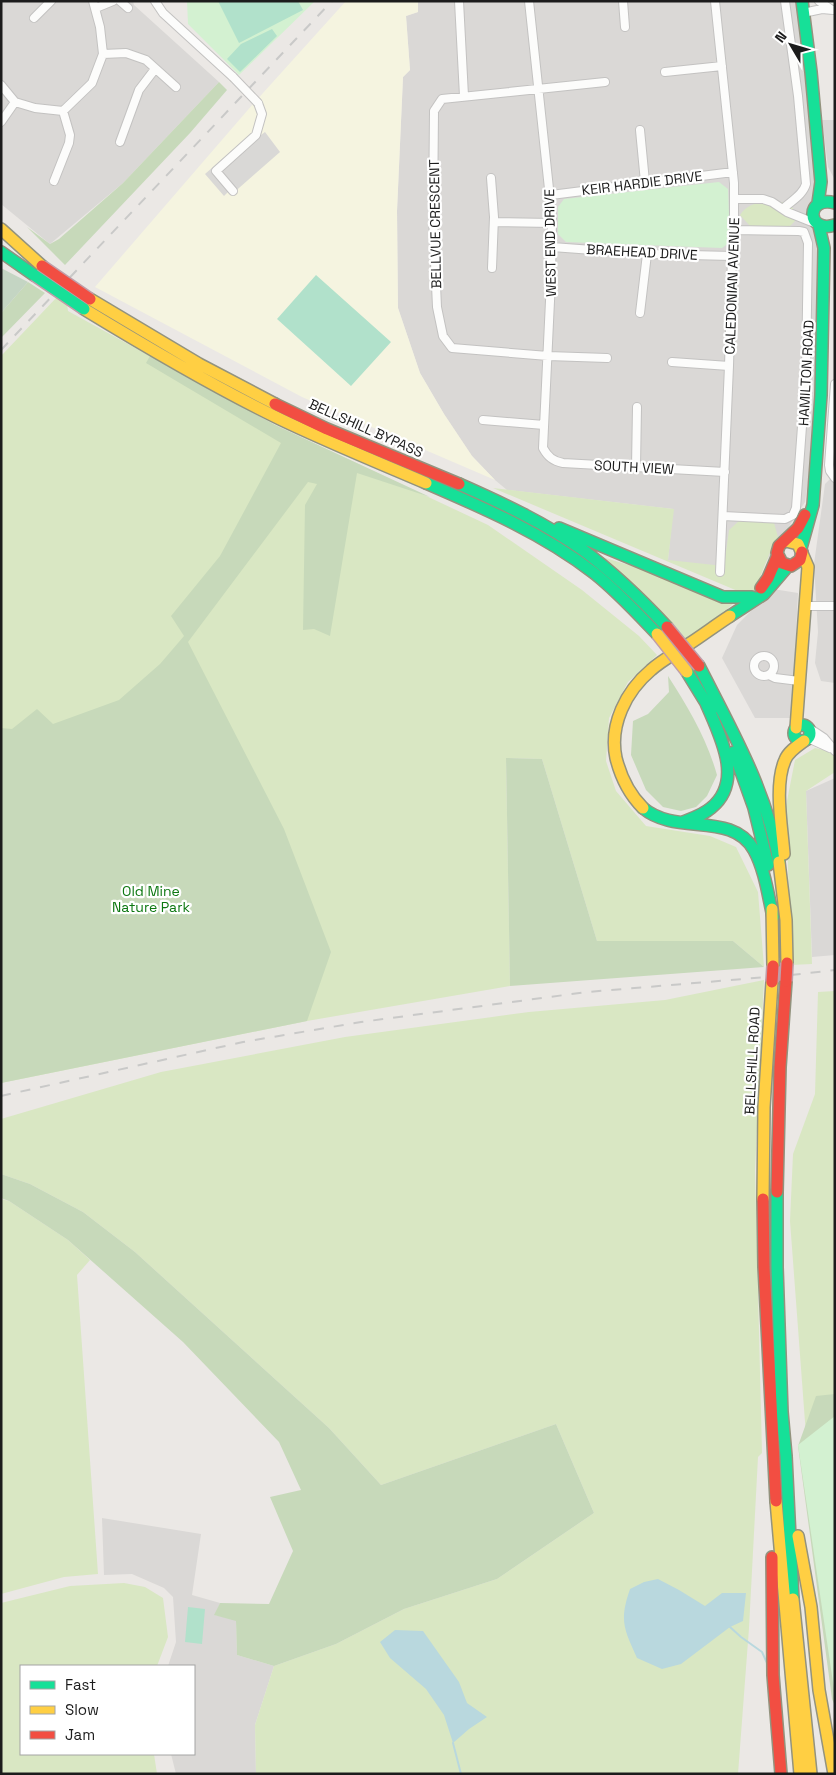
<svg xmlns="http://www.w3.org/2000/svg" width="836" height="1775" viewBox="0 0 836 1775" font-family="'Space Grotesk',sans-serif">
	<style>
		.residential { fill: #dad8d6 }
		.education { fill: #f5f4e0 }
		.religious { fill: #d9d8d6 }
		.grass { fill: #d9e7c3 }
		.forest { fill: #c7d9ba }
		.cemetery { fill: #c4d5c3 }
		.park { fill: #d3f1d1 }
		.pitch { fill: #b1e1cb }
		.water { fill: #b9d8de }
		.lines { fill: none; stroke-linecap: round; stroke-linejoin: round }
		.stream { stroke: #b9d8de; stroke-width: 2 }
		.street-casing { stroke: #c3c2c1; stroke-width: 10 }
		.fast-casing { stroke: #93937e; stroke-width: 14 }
		.slow-casing { stroke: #93937e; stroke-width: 14 }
		.jam-casing { stroke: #93937e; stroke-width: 14 }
		.street { stroke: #fcfcfb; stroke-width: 8 }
		.fast { stroke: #16e098; stroke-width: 11 }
		.slow { stroke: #ffcf43; stroke-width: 11 }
		.jam { stroke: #f24e42; stroke-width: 11 }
		.rail { stroke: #c9c9c8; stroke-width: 2; stroke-dasharray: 10 10; stroke-linecap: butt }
		.street-bridge-casing { stroke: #c3c2c1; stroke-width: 10; stroke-linecap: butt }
		.fast-bridge-casing { stroke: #c09da8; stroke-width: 14; stroke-linecap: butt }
		.slow-bridge-casing { stroke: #c09da8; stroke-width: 14; stroke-linecap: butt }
		.jam-bridge-casing { stroke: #c09da8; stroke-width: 14; stroke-linecap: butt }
		.street-bridge { stroke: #fcfcfb; stroke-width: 8 }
		.fast-bridge { stroke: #16e098; stroke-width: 11 }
		.slow-bridge { stroke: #ffcf43; stroke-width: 11 }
		.jam-bridge { stroke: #f24e42; stroke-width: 11 }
		.labels { text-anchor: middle; stroke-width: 4.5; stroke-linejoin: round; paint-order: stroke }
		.street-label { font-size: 14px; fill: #1c1c1c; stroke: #fff }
		.park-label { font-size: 14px; fill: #0d7812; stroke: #fff }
	</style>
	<rect width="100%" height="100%" fill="#ebe8e5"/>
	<path class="residential" d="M1,1H133L134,5L219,82L123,183L50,244L1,204Z
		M418,1H797L805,64L817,198L816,428L805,502L746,592L668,560L673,509L507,490L495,480L472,456L444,414L420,373L398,308L397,211L403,77L410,70L406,16L418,12Z
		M822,120H835V180L828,167Z
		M835,474V683L821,681L815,663L818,632L814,564L825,484Z
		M773,589L798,593L792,718H755L722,658L737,625Z
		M835,778V955L812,957L806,791Z
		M102,1518L201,1534L192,1595L220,1603L215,1615L236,1620L237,1655L274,1666L255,1725L256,1774H176L171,1754H194V1666H168L176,1642L173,1597L164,1588L132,1574L104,1575Z"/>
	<path class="education" d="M346,1H418V12L406,16L410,70L403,77L397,211L398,308L420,373L444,414L472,456L495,480L302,397L95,287L253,104Z"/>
	<path class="religious" d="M253,132L261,135L265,132L280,152L231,195L228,192L224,196L205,174Z"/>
	<path class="grass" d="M785,202C794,205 794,211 796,220L789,227H751L740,215C750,199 768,203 785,202Z
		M57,297L67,304L68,311L275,425L488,525L582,590L639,636L657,655L628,682L609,718L606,761L616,791L646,826L710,836L736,847L758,892L764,967L733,941H597L542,759L506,758L510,986L307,1021L1,1083V356Z
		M493,488L674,509L668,560L724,566L729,530L739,521L774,523L778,537L773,545L752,597Z
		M602,557L739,598L687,647Z
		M815,748L833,752L835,754V772L806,791L812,964L791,965L786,806L795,760Z
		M764,980L755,1171L762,1453L758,1457L749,1628L738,1774H256L255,1725L274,1666L336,1644L404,1609L497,1579L594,1513L556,1424L381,1485L329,1428L135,1252L83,1212L30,1184L1,1174V1119L161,1072L345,1037L529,1012L665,1000Z
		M835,991V1413L806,1435L790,1221L793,1154L815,1094L818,992Z
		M1,1199L9,1201L68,1240L90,1260L77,1275L98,1574L64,1577L1,1594Z
		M124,1583L145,1587L163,1598L168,1637L157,1666H21V1754H154L157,1774H1V1603L70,1586Z"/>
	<path class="forest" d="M219,82L227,90L190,133L65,265L27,227L50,244L59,239L123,183Z
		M28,282L45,293L1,338V313Z
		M150,356L275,425L430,497L357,473L330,636L314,629L303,630L305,505L317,484L308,482L188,642L284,829L331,952L307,1021L1,1083V728L12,729L37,709L53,724L119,700L160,664L184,636L171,616L220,556L281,443L146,363Z
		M668,676C688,707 707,739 717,775L707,796L696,807L681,811L663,807L646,790L631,755L633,721L648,714L669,692Z
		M506,758L542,759L597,941H733L764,967L510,986Z
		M1,1174L30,1184L83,1212L135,1252L329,1428L381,1485L556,1424L594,1513L497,1579L404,1609L336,1644L274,1666L237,1655L236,1621L214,1615L220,1603L269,1604L293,1551L270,1497L301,1490L279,1442L183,1342L68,1240L9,1201L1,1198Z
		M835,1394V1706L832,1699L828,1669L798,1446L816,1396Z"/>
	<path class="cemetery" d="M1,268L28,282L1,313Z"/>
	<path class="park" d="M187,1H315L239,75L188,24Z
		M719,182L728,189L730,242L722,248L566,242L558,234V207L564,199Z
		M835,1416V1696L798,1445Z"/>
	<path class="pitch" d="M218,1H298L303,10L239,43Z
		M272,29L277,36L240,72L227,59L241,44Z
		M316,275L391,342L351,386L277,319Z
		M188,1607L205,1609L202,1644L185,1642Z"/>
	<path class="water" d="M658,1579L679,1590L705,1606L722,1593H746L743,1621L730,1627L681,1664L662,1669L637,1658C624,1629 619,1621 630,1589L644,1582Z
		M395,1630L423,1631L459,1682L467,1703L487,1717L469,1729L453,1743L444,1715L426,1689L390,1658L380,1642Z"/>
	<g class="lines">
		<path class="stream" d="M730,1627L741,1637L762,1652L767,1663
			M453,1743L461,1774"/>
		<defs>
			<path id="street" d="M120,1L128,8
				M155,1L163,13L233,77
				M459,1L464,96
				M529,1L552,217L551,280L543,448C548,457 553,461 563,463L725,472
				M623,1L625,27
				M715,1L734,183V230L732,256L729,366L720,572
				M819,1L832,10
				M96,8L113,1
				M803,13L822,9L833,10
				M34,18L51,1
				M103,54L126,53L146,60L176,87
				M665,72L722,66
				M605,82L442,99L434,111L433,218L437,307L443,336L452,348L548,356L607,358
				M1,85L15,102L35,108L63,111L92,83L103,54L100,27L93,1
				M1,122L15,102
				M640,130L645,182
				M120,142L139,90L155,69
				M491,178L494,217L492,268
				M54,181L69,143L70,135L63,111
				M233,191L216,171L256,135L262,114L258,103
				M551,195L733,172
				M734,199H763L772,202L787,212L817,224
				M783,209C791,201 803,195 806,184L798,96L785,1
				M494,222L552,223
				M552,247L647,254L732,256
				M640,313L647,254
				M672,362L729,366
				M835,384L829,465L830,471L835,478
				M483,420L544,425
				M636,467L637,407
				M723,516L785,519L793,515L796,508L806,372L808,243L804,232L799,231L734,230
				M805,606H835
				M754 666a10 10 0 1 1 20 0a10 10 0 1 1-20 0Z
				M769,675L775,678L799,681
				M809,728L824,738L835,751
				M808,738L830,748"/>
			<path id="fast" d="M802,1L811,72L821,182L818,203
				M835,203C805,195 806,234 835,225
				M1,252L34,275
				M426,483C484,508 544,534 594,573C617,591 637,613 657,634
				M459,484C502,503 545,523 583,550C614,573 641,599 667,627
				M559,528L723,597H752
				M801,548L813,505L821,395L824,248L819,226
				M730,616L764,594L788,566
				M699,666C731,729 767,791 779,862
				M687,672L711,711
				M794 733a8 8 0 1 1 16 0a8 8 0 1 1-16 0Z
				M734,752L754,808L768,865
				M643,808C676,836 732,811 754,850C765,870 768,895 773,917
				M683,822C693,818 703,815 711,808C745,781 719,734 706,703
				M777,1192V1267L782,1412L786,1456L793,1599"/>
			<path id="slow" d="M1,229L42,266
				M90,299L199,364L275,404
				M84,309C148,348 212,386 280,419C328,442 377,462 426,483
				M786,541L798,544L808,567L796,728
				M643,808C629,794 621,778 616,758C609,725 626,691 651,670C662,660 676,653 689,644C703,635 716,625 730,616
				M784,854C782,827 774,785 785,760C788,752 797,746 804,741
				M779,862L786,920L787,963
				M772,909L773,966
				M763,1199L764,1107L772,982
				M776,1501L800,1774
				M798,1536L811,1607L819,1690L834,1774
				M793,1599L811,1774"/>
			<path id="jam" d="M275,404L327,429L459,484
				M802,552L800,560L791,566L782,563L777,553L779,546L798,528L805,515
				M761,588L768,578L777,557
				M777,1192L780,1067L786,981
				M763,1199L764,1267L776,1501
				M772,1557L773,1675L781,1774"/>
		</defs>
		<use href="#street" class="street-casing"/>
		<use href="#fast" class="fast-casing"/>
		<use href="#slow" class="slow-casing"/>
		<use href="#jam" class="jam-casing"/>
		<use href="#street" class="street"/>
		<use href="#fast" class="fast"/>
		<use href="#slow" class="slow"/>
		<use href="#jam" class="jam"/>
		<path class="rail" d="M1,350L332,1
			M1,1096L243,1042L361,1022L587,992L791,975L835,970"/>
		<defs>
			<path id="street-bridge" d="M233,77L258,103"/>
			<path id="fast-bridge" d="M34,275L84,309"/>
			<path id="slow-bridge" d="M657,634L687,672"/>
			<path id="jam-bridge" d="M42,266L90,299
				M667,627L699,666
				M786,981L787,963
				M772,982L773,966"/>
		</defs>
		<use href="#street-bridge" class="street-bridge-casing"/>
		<use href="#fast-bridge" class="fast-bridge-casing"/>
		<use href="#slow-bridge" class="slow-bridge-casing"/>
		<use href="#jam-bridge" class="jam-bridge-casing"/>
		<use href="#street-bridge" class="street-bridge"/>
		<use href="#fast-bridge" class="fast-bridge"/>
		<use href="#slow-bridge" class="slow-bridge"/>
		<use href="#jam-bridge" class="jam-bridge"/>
	</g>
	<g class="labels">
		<g class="street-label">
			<text transform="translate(642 183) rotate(-7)" y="5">KEIR HARDIE DRIVE</text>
			<text transform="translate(435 224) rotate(-91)" y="5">BELLVUE CRESCENT</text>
			<text transform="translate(550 243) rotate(-91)" y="5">WEST END DRIVE</text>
			<text transform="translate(642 252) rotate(3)" y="5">BRAEHEAD DRIVE</text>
			<text transform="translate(732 286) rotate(-88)" y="5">CALEDONIAN AVENUE</text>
			<text transform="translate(806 373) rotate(-87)" y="5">HAMILTON ROAD</text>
			<text transform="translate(366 428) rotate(24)" y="5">BELLSHILL BYPASS</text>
			<text transform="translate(634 467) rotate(3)" y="5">SOUTH VIEW</text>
			<text transform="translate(752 1061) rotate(-87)" y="5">BELLSHILL ROAD</text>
		</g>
		<g class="park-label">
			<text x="151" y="896">Old Mine<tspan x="151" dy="16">Nature Park</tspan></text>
		</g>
	</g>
	<rect width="836" height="1775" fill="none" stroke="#1c1c1c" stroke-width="5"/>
	<rect x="20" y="1665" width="175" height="90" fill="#ffffff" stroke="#a4a4a4"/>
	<rect x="30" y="1681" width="25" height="8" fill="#16e098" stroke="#a4a4a4"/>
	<text x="65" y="1690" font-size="15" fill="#1c1c1c">Fast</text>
	<rect x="30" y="1706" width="25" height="8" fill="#ffcf43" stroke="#a4a4a4"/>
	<text x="65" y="1715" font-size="15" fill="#1c1c1c">Slow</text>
	<rect x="30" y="1731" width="25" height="8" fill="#f24e42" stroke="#a4a4a4"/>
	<text x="65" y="1740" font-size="15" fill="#1c1c1c">Jam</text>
	<g transform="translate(791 45) rotate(308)" stroke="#ffffff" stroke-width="4" paint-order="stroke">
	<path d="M0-4L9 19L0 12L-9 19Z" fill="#1c1c1c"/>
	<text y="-8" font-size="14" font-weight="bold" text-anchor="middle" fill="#1c1c1c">N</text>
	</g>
</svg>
